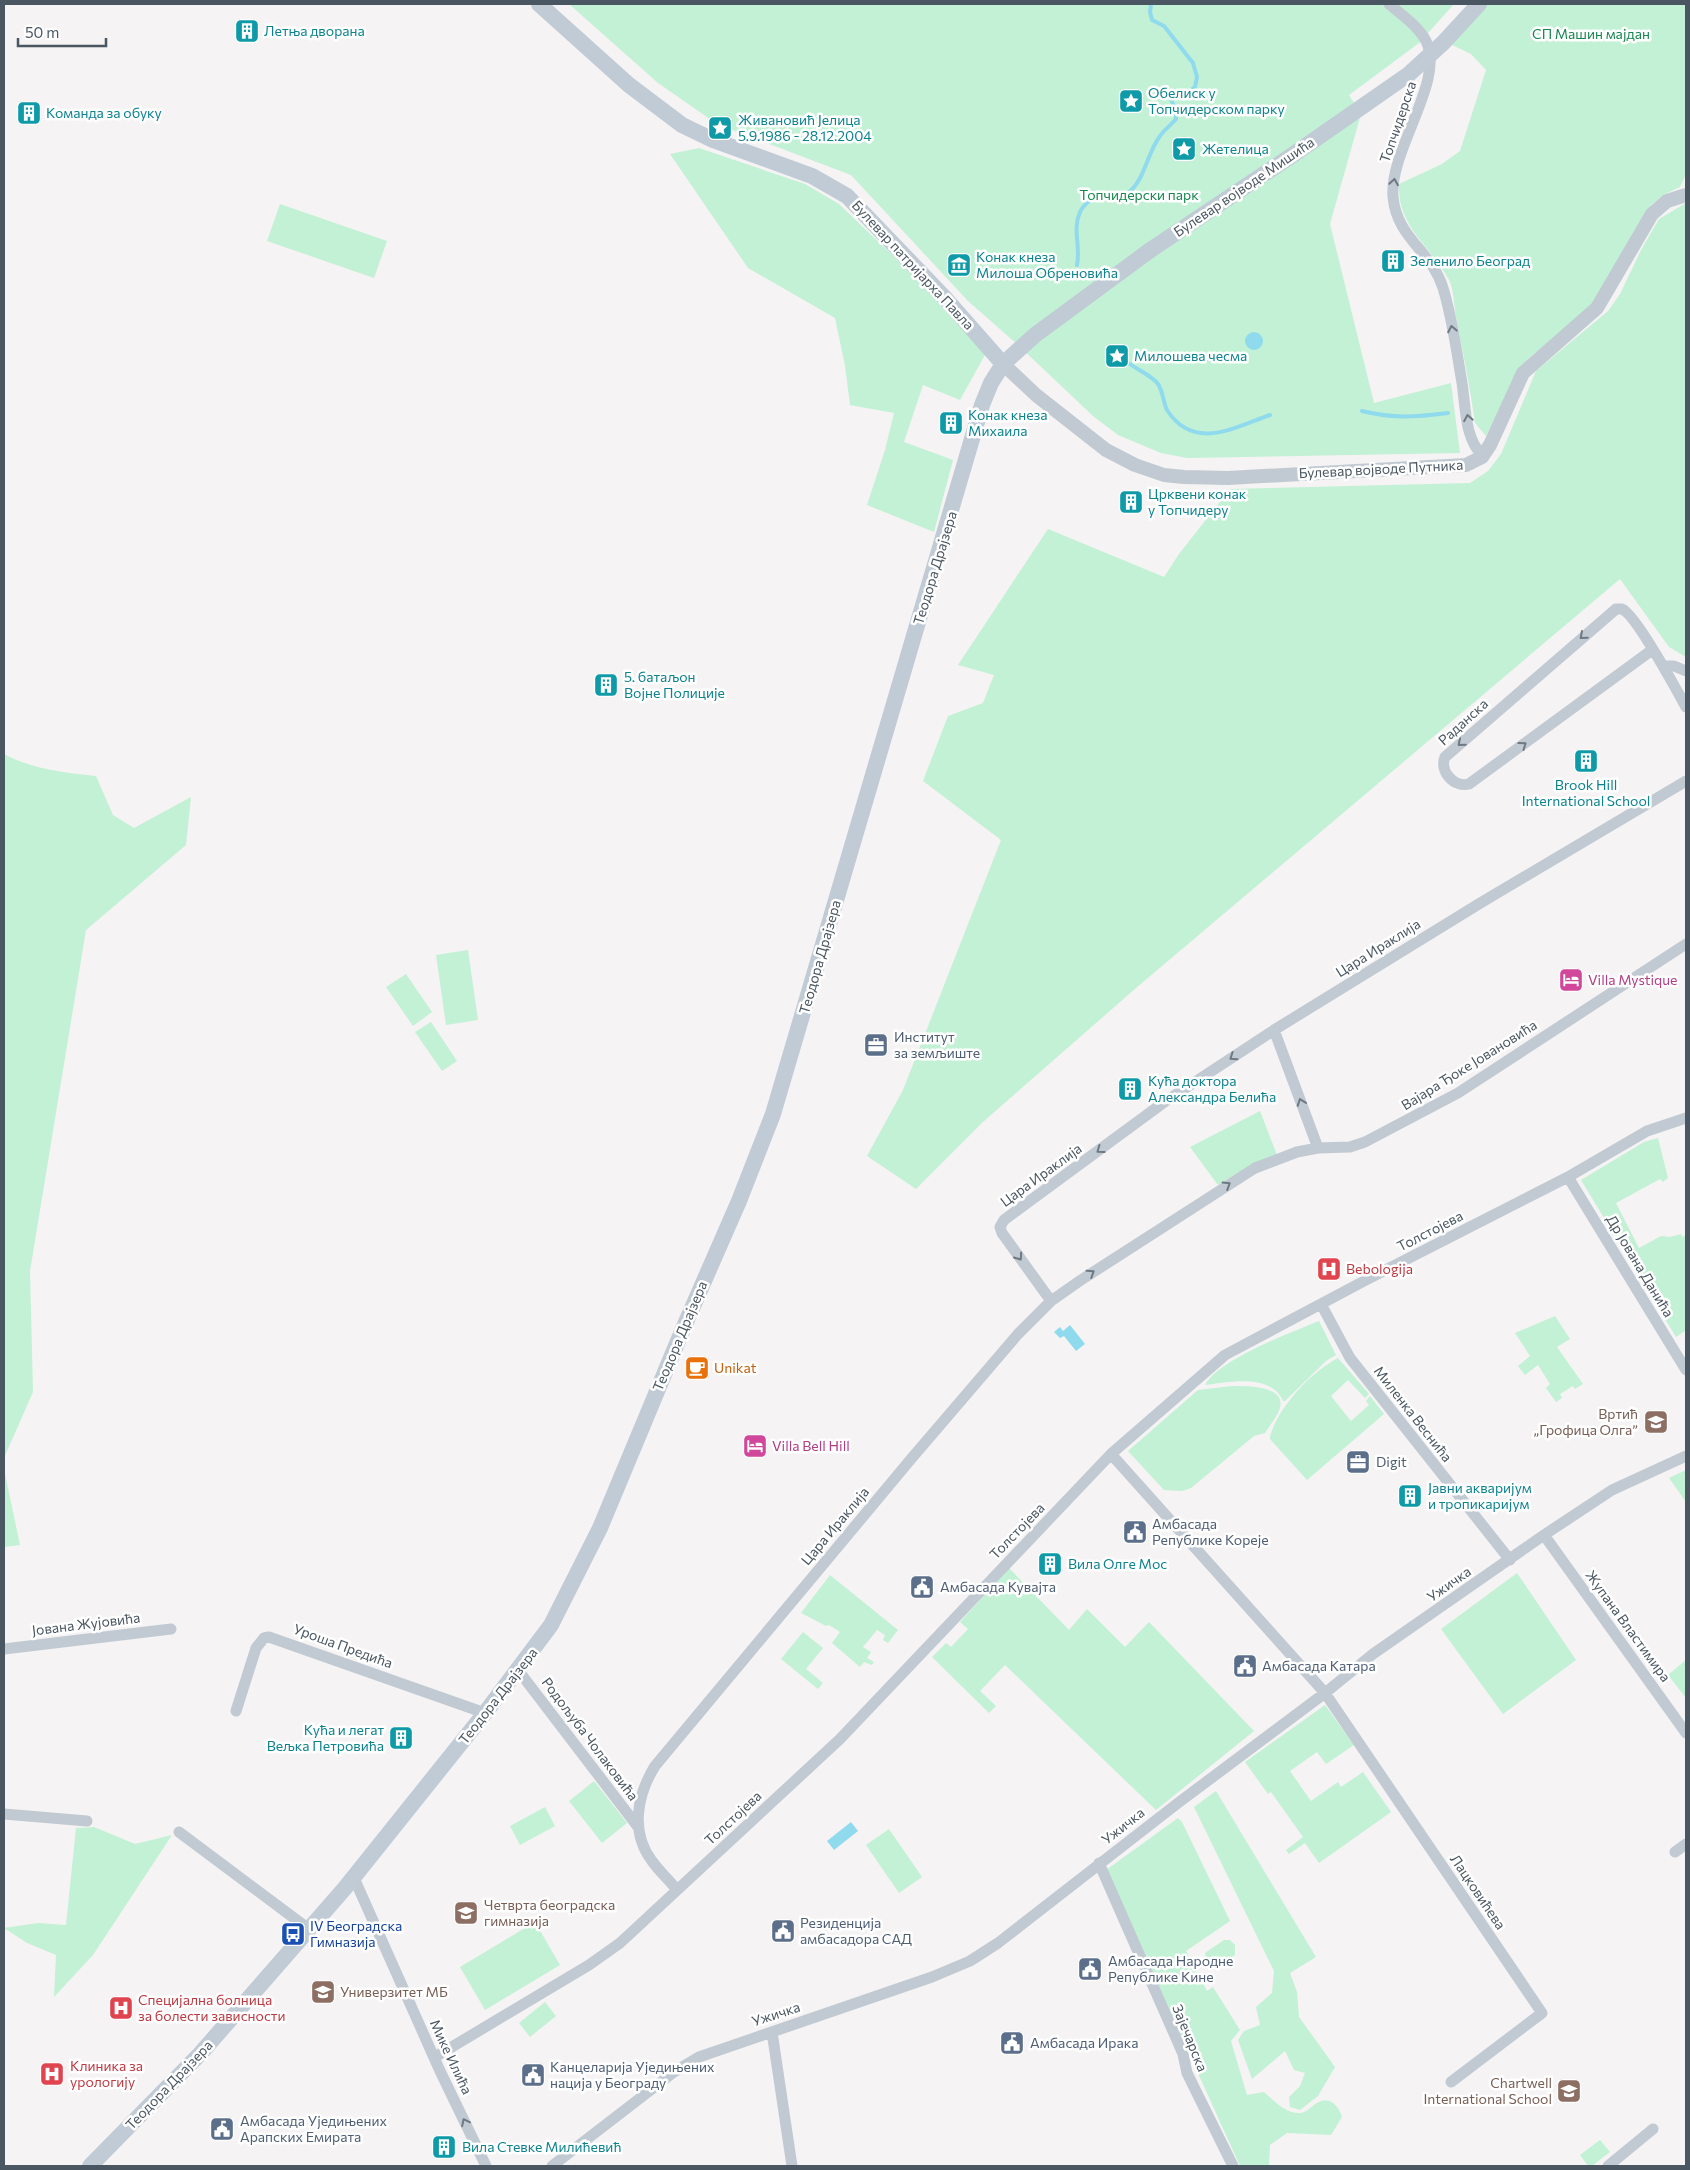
<svg xmlns="http://www.w3.org/2000/svg" width="1690" height="2170" viewBox="0 0 1690 2170" font-family="Commissioner,sans-serif">
	<style>
		.green { fill: #c3f1d5 }
		.water { fill: #90daee }
		.lines { fill: none; stroke-linecap: round; stroke-linejoin: round }
		.stream { stroke: #90daee; stroke-width: 4 }
		.minor { stroke: #c1cad2; stroke-width: 11 }
		.tertiary { stroke: #c1cad2; stroke-width: 14 }
		.secondary { stroke: #c1cbd6; stroke-width: 16 }
		.oneway { stroke: #6e7983 }
		.labels { text-anchor: middle; stroke-width: 5; stroke-linejoin: round; paint-order: stroke }
		.culture-label { font-size: 14px; fill: #0d838f; stroke: #fff; text-anchor: start }
		.park-label { font-size: 14px; fill: #17864f; stroke: #fff }
		.street-label { font-size: 14px; fill: #4a5661; stroke: #fff }
		.hotel-label { font-size: 14px; fill: #b23c85; stroke: #fff; text-anchor: start }
		.service-label { font-size: 14px; fill: #4e5e75; stroke: #fff; text-anchor: start }
		.health-label { font-size: 14px; fill: #be3a42; stroke: #fff; text-anchor: start }
		.food-label { font-size: 14px; fill: #c56008; stroke: #fff; text-anchor: start }
		.education-label { font-size: 14px; fill: #785e54; stroke: #fff; text-anchor: end }
		.transit-label { font-size: 14px; fill: #164399; stroke: #fff; text-anchor: start }
	</style>
	<rect width="100%" height="100%" fill="#f5f3f3"/>
	<path class="green" d="M569,4H1454L1419,43L1349,95L1361,114L1330,224L1374,403L1451,383L1460,453L1187,458L1161,453L1118,435L1093,416L1019,346L968,301L851,175L717,124L658,83Z
		M1487,4H1686V174L1680,187L1665,194L1651,205L1588,312L1531,356L1519,369L1486,436L1475,423C1470,387 1463,352 1456,317C1454,306 1454,290 1449,280C1431,246 1397,227 1399,184L1442,164L1460,151L1486,70L1471,54L1452,45Z
		M699,148L805,184L839,204L959,319L986,353L960,400L923,385L904,442L953,460L934,532L867,505L885,450L894,413L850,405L845,366L835,318L748,268L670,154Z
		M1686,203V657L1669,647L1620,579L1136,988L983,1122L916,1189L867,1156L903,1090L1001,840L923,781L948,716L983,703L994,675L958,665L1048,529L1164,577L1179,554L1230,489L1470,483L1488,471L1501,454L1536,371L1608,311L1620,294L1641,250L1659,219Z
		M280,204L387,241L374,278L267,241Z
		M4,754C32,769 64,773 96,776L113,815L134,828L191,797L186,845L86,930L30,1271L33,1392L4,1458Z
		M468,950L478,1020L446,1025L436,955Z
		M406,974L432,1012L413,1026L386,987Z
		M431,1022L457,1061L442,1071L415,1032Z
		M1260,1111L1277,1155L1246,1168L1218,1185L1190,1147Z
		M1658,1138L1668,1178L1663,1182L1660,1179L1616,1203L1639,1248L1661,1236L1670,1237L1681,1234L1682,1237L1686,1235V1330L1676,1337L1581,1180L1644,1142Z
		M1555,1316L1570,1339L1557,1347L1583,1384L1575,1389L1573,1386L1560,1394L1562,1398L1556,1402L1546,1388L1550,1384L1538,1365L1525,1375L1518,1366L1530,1356L1515,1333Z
		M1319,1321L1336,1355L1326,1361L1285,1401H1283C1271,1373 1228,1382 1205,1385C1218,1360 1292,1332 1319,1321Z
		M1338,1358L1369,1394L1365,1398L1348,1380L1331,1396L1351,1421L1369,1405L1366,1401L1370,1396L1384,1414L1307,1480L1270,1439V1436C1280,1405 1310,1373 1338,1358Z
		M1232,1386C1245,1386 1286,1385 1280,1408C1277,1417 1270,1425 1265,1433L1254,1436L1191,1488L1182,1491L1164,1490L1128,1451L1198,1390Z
		M4,1469L20,1545L4,1547Z
		M1686,1470V1502L1669,1478Z
		M1009,1568L1069,1630L1087,1609L1125,1647L1149,1622L1254,1731L1156,1810L1005,1665L980,1691L996,1706L989,1713L932,1657L946,1643L951,1647L968,1629L960,1622Z
		M1517,1573L1576,1660L1503,1714L1441,1629Z
		M830,1575L898,1630L888,1643L883,1640L885,1635L877,1630L863,1647L871,1652L867,1658L874,1662L872,1665L864,1662L860,1667L832,1643L840,1632L829,1625L826,1626L801,1613Z
		M803,1632L823,1648L806,1669L823,1683L818,1689L781,1659Z
		M1686,1660V1698L1668,1675Z
		M1325,1705L1354,1745L1326,1764L1317,1752L1290,1771L1311,1801L1338,1782L1341,1787L1363,1772L1391,1812L1319,1863L1305,1843L1289,1854L1286,1850L1303,1837L1271,1792L1268,1794L1245,1762Z
		M594,1781L627,1823L602,1843L569,1801Z
		M1216,1791L1316,1957L1290,1973L1297,1992L1299,2017L1335,2067L1318,2096L1300,2110L1290,2107L1289,2097L1300,2086L1305,2073L1294,2070L1285,2051L1252,2079L1238,2040L1244,2031L1260,2025L1256,2007L1272,1993L1274,1971L1194,1807Z
		M545,1807L555,1826L520,1845L510,1826Z
		M1178,1818L1182,1822L1230,1921L1186,1951L1207,1991L1213,1987L1240,2030L1231,2041L1247,2095L1264,2092C1273,2100 1286,2114 1300,2113C1308,2112 1311,2106 1317,2103C1329,2095 1339,2106 1342,2117L1331,2135L1287,2133L1270,2145L1269,2166H1240L1106,1870Z
		M94,1827L135,1844L172,1835L93,1955L54,1997L56,1955L27,1943L4,1928L38,1923L66,1925L76,1828Z
		M889,1829L922,1877L899,1893L866,1845Z
		M535,1922L560,1965L485,2010L460,1967Z
		M1224,1940H1230L1235,1945V1955L1218,1967H1211L1206,1963L1205,1953Z
		M545,2002L556,2016L530,2037L519,2023Z
		M1600,2140L1610,2152L1592,2166H1588L1580,2155Z"/>
	<path class="water" d="M1245 341a9 9 0 1 1 18 0a9 9 0 1 1-18 0Z
		M1070,1325L1085,1344L1076,1351L1064,1336L1060,1338L1054,1332L1060,1327L1063,1331Z
		M851,1822L858,1831L834,1850L827,1841Z"/>
	<g class="lines">
		<path class="stream" d="M1077,265C1081,247 1072,230 1080,212C1092,188 1113,203 1128,193C1145,180 1147,153 1160,136C1164,130 1171,125 1176,119V112L1170,96L1175,91L1187,93L1195,87L1197,77L1193,63L1164,26L1152,20L1150,12L1151,4
			M1130,364C1138,370 1152,376 1158,384C1163,391 1163,402 1167,410C1194,452 1235,427 1270,415
			M1362,411C1394,419 1416,417 1448,413"/>
		<path class="minor" d="M1389,4C1401,14 1419,27 1426,41C1446,80 1389,150 1393,197C1397,239 1432,251 1443,288C1452,317 1456,348 1461,377C1466,401 1463,438 1483,456
			M1652,650L1469,784C1454,788 1439,771 1445,757L1616,609H1622C1636,615 1676,689 1686,707
			M1663,666H1674L1686,671
			M1274,1030L1318,1148
			M1568,1177L1686,1370
			M1051,1301L1002,1233L1000,1227L1004,1220L1163,1103L1274,1030L1482,902L1686,781
			M1321,1304L1350,1358L1510,1560
			M1111,1454L1325,1693L1542,2013L1451,2082
			M1544,1535L1686,1733
			M4,1649L171,1629
			M518,1670L638,1827
			M236,1711L256,1648L264,1638L269,1637L485,1713
			M4,1814L87,1821
			M179,1832L310,1930
			M1675,1852L1686,1844
			M1099,1863L1183,2054L1187,2073L1233,2166
			M354,1878L440,2071L486,2166
			M677,1890C669,1880 659,1871 652,1861C630,1832 637,1795 655,1766L911,1459L1018,1334L1051,1301L1081,1280L1255,1168L1297,1152L1318,1148L1350,1147L1365,1142L1458,1093L1686,944
			M772,2032L792,2166
			M435,2057L589,1965L620,1943L840,1739L1111,1454L1225,1355L1366,1280L1568,1177L1647,1131L1686,1118
			M552,2166L674,2072L699,2057L932,1977L970,1961L998,1943L1178,1803L1325,1693L1373,1654L1544,1535L1612,1490L1686,1456
			M1608,2166L1653,2129"/>
		<path class="tertiary" d="M1003,364L1036,395L1106,450L1135,465L1164,475L1184,477L1228,478L1466,465L1482,457L1490,445L1523,373L1597,308L1652,214L1667,201L1686,195"/>
		<path class="secondary" d="M539,4L629,85L682,125L713,140L812,176L847,196L944,297L1003,364
			M90,2166L200,2054L345,1888L485,1713L551,1625L600,1528L683,1329L739,1201L773,1114L982,405L991,383L1003,364L1035,335L1149,251L1297,152L1409,74L1443,43L1479,4"/>
	</g>
	<defs><path id="oneway-chevron" d="M-2-3.5L2.5 0L-2 3.5" fill="none" stroke-width="1.6" stroke-linecap="round" stroke-linejoin="round" transform="scale(1.25)"/></defs>
	<g class="oneway">
		<use href="#oneway-chevron" transform="translate(1394 182) rotate(-81)"/>
		<use href="#oneway-chevron" transform="translate(1452 329) rotate(-101)"/>
		<use href="#oneway-chevron" transform="translate(1468 418) rotate(-100)"/>
		<use href="#oneway-chevron" transform="translate(1583 636) rotate(139)"/>
		<use href="#oneway-chevron" transform="translate(1461 743) rotate(139)"/>
		<use href="#oneway-chevron" transform="translate(1523 745) rotate(-36)"/>
		<use href="#oneway-chevron" transform="translate(1233 1057) rotate(146)"/>
		<use href="#oneway-chevron" transform="translate(1301 1102) rotate(-110)"/>
		<use href="#oneway-chevron" transform="translate(1100 1150) rotate(144)"/>
		<use href="#oneway-chevron" transform="translate(1227 1185) rotate(-32)"/>
		<use href="#oneway-chevron" transform="translate(1019 1257) rotate(55)"/>
		<use href="#oneway-chevron" transform="translate(1091 1273) rotate(-33)"/>
		<use href="#oneway-chevron" transform="translate(465 2122) rotate(-116)"/>
	</g>
	<defs>
		<symbol id="building-square" viewBox="-11 -11 22 22"><rect x="-9" y="-9" width="18" height="18" rx="4" fill="#0f9aa8" stroke="#fff"/><path d="M-4-6H4V6H1V3H-1V6H-4ZM-2.5-4.3h1.7v1.8h-1.7ZM.8-4.3h1.7v1.8H.8ZM-2.5-1h1.7V.8h-1.7ZM.8-1h1.7V.8H.8Z" fill="#fff"/></symbol>
		<symbol id="sight-square" viewBox="-11 -11 22 22"><rect x="-9" y="-9" width="18" height="18" rx="4" fill="#0f9aa8" stroke="#fff"/><path d="M0-6L1.8-2.2L6-1.7L2.9 1.2L3.7 5.4L0 3.3L-3.7 5.4L-2.9 1.2L-6-1.7L-1.8-2.2Z" fill="#fff"/></symbol>
		<symbol id="museum-square" viewBox="-11 -11 22 22"><rect x="-9" y="-9" width="18" height="18" rx="4" fill="#0f9aa8" stroke="#fff"/><path d="M0-6L6-3V-2H-6V-3ZM-5-1h2V3h-2ZM-1-1h2V3h-2ZM3-1h2V3H3ZM-6 4H6V6H-6Z" fill="#fff"/></symbol>
		<symbol id="hotel-square" viewBox="-11 -11 22 22"><rect x="-9" y="-9" width="18" height="18" rx="4" fill="#d1479c" stroke="#fff"/><path d="M-6-4.5h1.5V1H6V5H4.5V3h-9V5H-6ZM-4 0a1.8 1.8 0 1 1 3.6 0ZM.5 0V-2.5h3Q6-2.5 6 0Z" fill="#fff"/></symbol>
		<symbol id="office-square" viewBox="-11 -11 22 22"><rect x="-9" y="-9" width="18" height="18" rx="4" fill="#5c6f8a" stroke="#fff"/><path d="M-6-3h4V-5.5h4V-3h4V5H-6ZM-1-4.5V-3h2v-1.5ZM-6 0V1H6V0Z" fill="#fff"/></symbol>
		<symbol id="hospital-square" viewBox="-11 -11 22 22"><rect x="-9" y="-9" width="18" height="18" rx="4" fill="#e0444e" stroke="#fff"/><path d="M-5-5h3v3.5h4V-5h3V5h-3V1.5h-4V5h-3Z" fill="#fff"/></symbol>
		<symbol id="cafe-square" viewBox="-11 -11 22 22"><rect x="-9" y="-9" width="18" height="18" rx="4" fill="#e8710a" stroke="#fff"/><path d="M-5.5-4.5H6V0H3Q3 3.5 0 3.5H-2.5Q-5.5 3.5-5.5 0ZM3-3.2v2h1.7v-2ZM-6 4.5H4V6H-6Z" fill="#fff"/></symbol>
		<symbol id="school-square" viewBox="-11 -11 22 22"><rect x="-9" y="-9" width="18" height="18" rx="4" fill="#8d6e63" stroke="#fff"/><path d="M0-5L7-2L0 1L-7-2ZM-4 1L0 2.5L4 1V4Q0 6-4 4Z" fill="#fff"/></symbol>
		<symbol id="civic-square" viewBox="-11 -11 22 22"><rect x="-9" y="-9" width="18" height="18" rx="4" fill="#5c6f8a" stroke="#fff"/><path d="M-.6-6.5H3V-4.5H.6V-3L4-1V1h2V6H-6V1h2V-1L-.6-3ZM-1.2 2.5V6h2.4V2.5Z" fill="#fff"/></symbol>
		<symbol id="bus-square" viewBox="-11 -11 22 22"><rect x="-9" y="-9" width="18" height="18" rx="4" fill="#1a4fb4" stroke="#fff"/><path d="M-5-6H5V4H4V6H2V4H-2V6H-4V4H-5ZM-3.5-4V0h7V-4ZM-3.5 1.2v1.5H-2V1.2ZM2 1.2v1.5H3.5V1.2Z" fill="#fff"/></symbol>
		<symbol id="university-square" viewBox="-11 -11 22 22"><rect x="-9" y="-9" width="18" height="18" rx="4" fill="#8d6e63" stroke="#fff"/><path d="M0-5L7-2L0 1L-7-2ZM-4 1L0 2.5L4 1V4Q0 6-4 4Z" fill="#fff"/></symbol>
	</defs>
	<g fill-rule="evenodd">
		<use href="#building-square" x="233" y="17" width="28" height="28"/>
		<use href="#sight-square" x="1117" y="87" width="28" height="28"/>
		<use href="#building-square" x="15" y="99" width="28" height="28"/>
		<use href="#sight-square" x="706" y="114" width="28" height="28"/>
		<use href="#sight-square" x="1170" y="135" width="28" height="28"/>
		<use href="#building-square" x="1379" y="247" width="28" height="28"/>
		<use href="#museum-square" x="945" y="251" width="28" height="28"/>
		<use href="#sight-square" x="1103" y="342" width="28" height="28"/>
		<use href="#building-square" x="937" y="409" width="28" height="28"/>
		<use href="#building-square" x="1117" y="488" width="28" height="28"/>
		<use href="#building-square" x="592" y="671" width="28" height="28"/>
		<use href="#building-square" x="1572" y="747" width="28" height="28"/>
		<use href="#hotel-square" x="1557" y="966" width="28" height="28"/>
		<use href="#office-square" x="862" y="1031" width="28" height="28"/>
		<use href="#building-square" x="1116" y="1075" width="28" height="28"/>
		<use href="#hospital-square" x="1315" y="1255" width="28" height="28"/>
		<use href="#cafe-square" x="683" y="1354" width="28" height="28"/>
		<use href="#school-square" x="1642" y="1408" width="28" height="28"/>
		<use href="#hotel-square" x="741" y="1432" width="28" height="28"/>
		<use href="#office-square" x="1344" y="1448" width="28" height="28"/>
		<use href="#building-square" x="1396" y="1482" width="28" height="28"/>
		<use href="#civic-square" x="1121" y="1518" width="28" height="28"/>
		<use href="#building-square" x="1036" y="1550" width="28" height="28"/>
		<use href="#civic-square" x="908" y="1573" width="28" height="28"/>
		<use href="#civic-square" x="1231" y="1652" width="28" height="28"/>
		<use href="#building-square" x="387" y="1724" width="28" height="28"/>
		<use href="#school-square" x="452" y="1899" width="28" height="28"/>
		<use href="#civic-square" x="769" y="1917" width="28" height="28"/>
		<use href="#bus-square" x="279" y="1920" width="28" height="28"/>
		<use href="#civic-square" x="1076" y="1955" width="28" height="28"/>
		<use href="#university-square" x="309" y="1978" width="28" height="28"/>
		<use href="#hospital-square" x="107" y="1994" width="28" height="28"/>
		<use href="#civic-square" x="998" y="2029" width="28" height="28"/>
		<use href="#hospital-square" x="38" y="2060" width="28" height="28"/>
		<use href="#civic-square" x="519" y="2061" width="28" height="28"/>
		<use href="#school-square" x="1555" y="2077" width="28" height="28"/>
		<use href="#civic-square" x="208" y="2115" width="28" height="28"/>
		<use href="#building-square" x="430" y="2133" width="28" height="28"/>
	</g>
	<g class="labels">
		<g class="culture-label">
			<text x="264" y="36">Летња дворана</text>
			<text x="1148" y="98">Обелиск у<tspan x="1148" dy="16">Топчидерском парку</tspan></text>
			<text x="46" y="118">Команда за обуку</text>
			<text x="738" y="125">Живановић Јелица<tspan x="738" dy="16">5.9.1986 - 28.12.2004</tspan></text>
			<text x="1202" y="154">Жетелица</text>
			<text x="976" y="262">Конак кнеза<tspan x="976" dy="16">Милоша Обреновића</tspan></text>
			<text x="1410" y="266">Зеленило Београд</text>
			<text x="1134" y="361">Милошева чесма</text>
			<text x="968" y="420">Конак кнеза<tspan x="968" dy="16">Михаила</tspan></text>
			<text x="1148" y="499">Црквени конак<tspan x="1148" dy="16">у Топчидеру</tspan></text>
			<text x="624" y="682">5. батаљон<tspan x="624" dy="16">Војне Полиције</tspan></text>
			<text x="1586" y="790" text-anchor="middle">Brook Hill<tspan x="1586" dy="16">International School</tspan></text>
			<text x="1148" y="1086">Кућа доктора<tspan x="1148" dy="16">Александра Белића</tspan></text>
			<text x="1428" y="1493">Јавни акваријум<tspan x="1428" dy="16">и тропикаријум</tspan></text>
			<text x="1068" y="1569">Вила Олге Мос</text>
			<text x="384" y="1735" text-anchor="end">Кућа и легат<tspan x="384" dy="16">Вељка Петровића</tspan></text>
			<text x="462" y="2152">Вила Стевке Милићевић</text>
		</g>
		<g class="park-label">
			<text x="1591" y="39">СП Машин мајдан</text>
			<text x="1139" y="200">Топчидерски парк</text>
		</g>
		<g class="street-label">
			<text transform="translate(1398 122) rotate(-71)" y="5">Топчидерска</text>
			<text transform="translate(1244 187) rotate(-34)" y="5">Булевар војводе Мишића</text>
			<text transform="translate(913 265) rotate(47)" y="5">Булевар патријарха Павла</text>
			<text transform="translate(1381 469) rotate(-3)" y="5">Булевар војводе Путника</text>
			<text transform="translate(935 568) rotate(-73)" y="5">Теодора Драјзера</text>
			<text transform="translate(1463 722) rotate(-42)" y="5">Раданска</text>
			<text transform="translate(1378 948) rotate(-32)" y="5">Цара Ираклија</text>
			<text transform="translate(820 957) rotate(-74)" y="5">Теодора Драјзера</text>
			<text transform="translate(1469 1065) rotate(-32)" y="5">Вајара Ђоке Јовановића</text>
			<text transform="translate(1041 1175) rotate(-36)" y="5">Цара Ираклија</text>
			<text transform="translate(1430 1231) rotate(-27)" y="5">Толстојева</text>
			<text transform="translate(1640 1266) rotate(59)" y="5">Др Јована Данића</text>
			<text transform="translate(680 1336) rotate(-67)" y="5">Теодора Драјзера</text>
			<text transform="translate(1413 1414) rotate(52)" y="5">Миленка Веснића</text>
			<text transform="translate(835 1526) rotate(-50)" y="5">Цара Ираклија</text>
			<text transform="translate(1017 1531) rotate(-46)" y="5">Толстојева</text>
			<text transform="translate(1449 1584) rotate(-35)" y="5">Ужичка</text>
			<text transform="translate(86 1624) rotate(-7)" y="5">Јована Жујовића</text>
			<text transform="translate(1628 1626) rotate(54)" y="5">Жупана Властимира</text>
			<text transform="translate(343 1646) rotate(20)" y="5">Уроша Предића</text>
			<text transform="translate(498 1696) rotate(-52)" y="5">Теодора Драјзера</text>
			<text transform="translate(590 1739) rotate(53)" y="5">Родољуба Чолаковића</text>
			<text transform="translate(733 1818) rotate(-43)" y="5">Толстојева</text>
			<text transform="translate(1123 1826) rotate(-38)" y="5">Ужичка</text>
			<text transform="translate(1478 1892) rotate(56)" y="5">Лацковићева</text>
			<text transform="translate(776 2014) rotate(-18)" y="5">Ужичка</text>
			<text transform="translate(1190 2038) rotate(68)" y="5">Зајечарска</text>
			<text transform="translate(451 2057) rotate(65)" y="5">Мике Илића</text>
			<text transform="translate(169 2085) rotate(-46)" y="5">Теодора Драјзера</text>
		</g>
		<g class="hotel-label">
			<text x="1588" y="985">Villa Mystique</text>
			<text x="772" y="1451">Villa Bell Hill</text>
		</g>
		<g class="service-label">
			<text x="894" y="1042">Институт<tspan x="894" dy="16">за земљиште</tspan></text>
			<text x="1376" y="1467">Digit</text>
			<text x="1152" y="1529">Амбасада<tspan x="1152" dy="16">Републике Кореје</tspan></text>
			<text x="940" y="1592">Амбасада Кувајта</text>
			<text x="1262" y="1671">Амбасада Катара</text>
			<text x="800" y="1928">Резиденција<tspan x="800" dy="16">амбасадора САД</tspan></text>
			<text x="1108" y="1966">Амбасада Народне<tspan x="1108" dy="16">Републике Кине</tspan></text>
			<text x="1030" y="2048">Амбасада Ирака</text>
			<text x="550" y="2072">Канцеларија Уједињених<tspan x="550" dy="16">нација у Београду</tspan></text>
			<text x="240" y="2126">Амбасада Уједињених<tspan x="240" dy="16">Арапских Емирата</tspan></text>
		</g>
		<g class="health-label">
			<text x="1346" y="1274">Bebologija</text>
			<text x="138" y="2005">Специјална болница<tspan x="138" dy="16">за болести зависности</tspan></text>
			<text x="70" y="2071">Клиника за<tspan x="70" dy="16">урологију</tspan></text>
		</g>
		<g class="food-label">
			<text x="714" y="1373">Unikat</text>
		</g>
		<g class="education-label">
			<text x="1638" y="1419">Вртић<tspan x="1638" dy="16">„Грофица Олга”</tspan></text>
			<text x="484" y="1910" text-anchor="start">Четврта београдска<tspan x="484" dy="16">гимназија</tspan></text>
			<text x="340" y="1997" text-anchor="start">Универзитет МБ</text>
			<text x="1552" y="2088">Chartwell<tspan x="1552" dy="16">International School</tspan></text>
		</g>
		<g class="transit-label">
			<text x="310" y="1931">IV Београдска<tspan x="310" dy="16">Гимназија</tspan></text>
		</g>
	</g>
	<rect width="1690" height="2170" fill="none" stroke="#4a5661" stroke-width="10"/>
	<path d="M18 38v8h88v-8" fill="none" stroke="#4a5661" stroke-width="2.5"/>
	<text x="25" y="38" font-size="15" fill="#4a5661" stroke="#ffffff" stroke-width="4" paint-order="stroke">50 m</text>
</svg>
